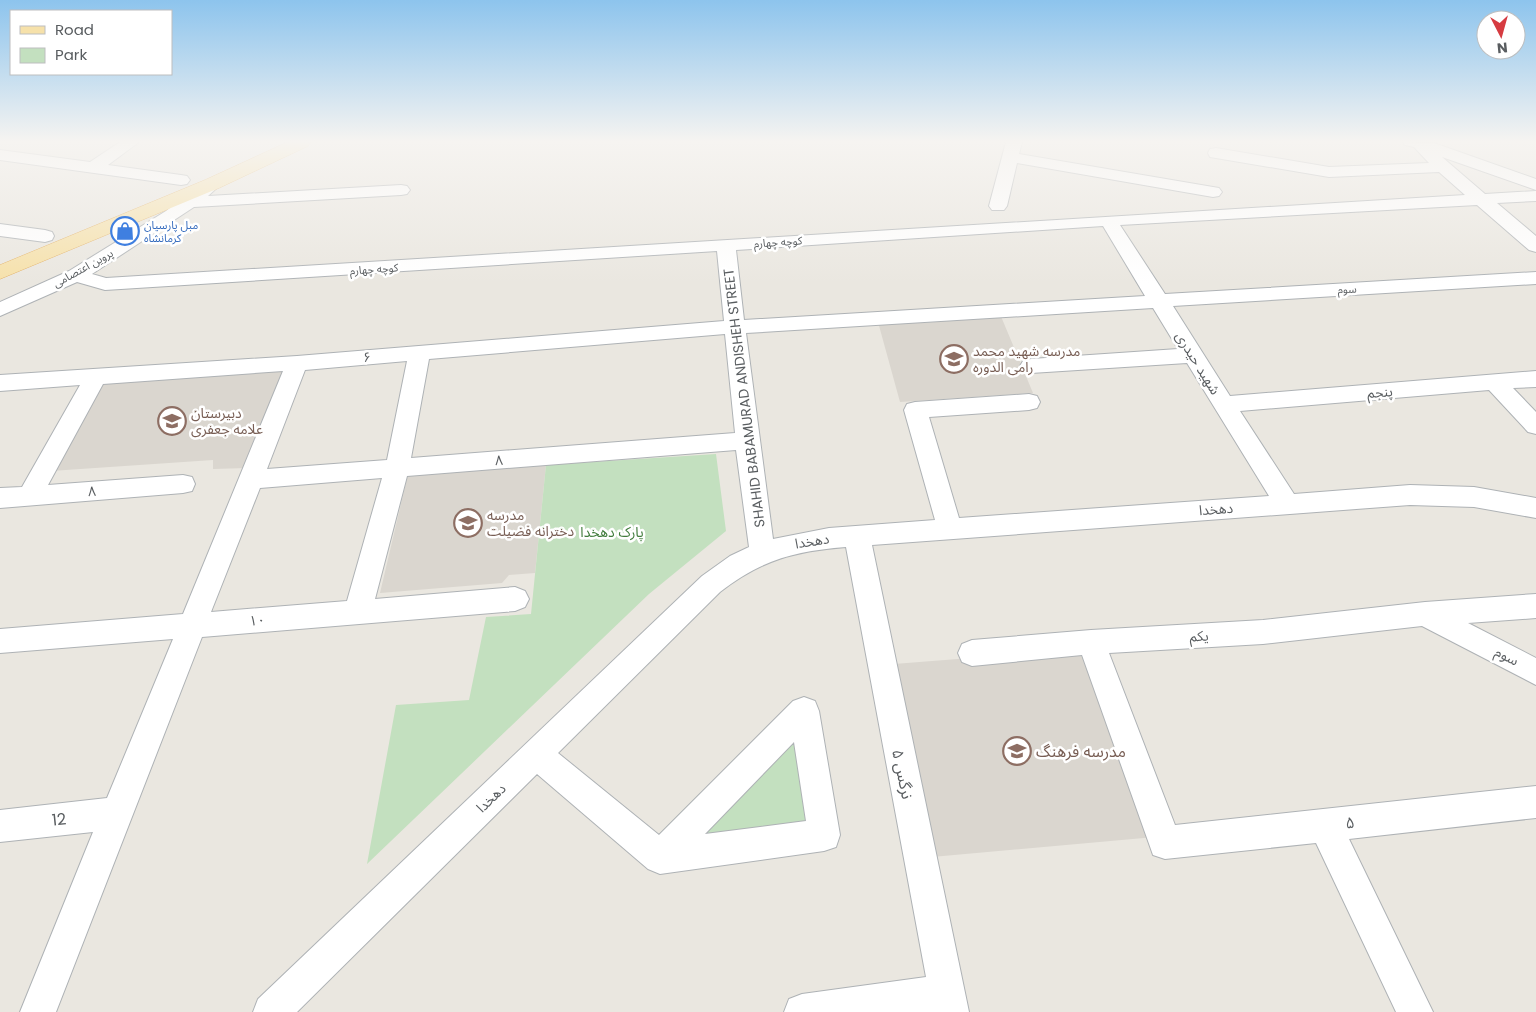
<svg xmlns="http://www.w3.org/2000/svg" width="1536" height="1012" viewBox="0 0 1536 1012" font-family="Poppins,'Noto Sans Arabic',sans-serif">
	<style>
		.education { fill: #dad6cf }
		.green { fill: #c3e0bf }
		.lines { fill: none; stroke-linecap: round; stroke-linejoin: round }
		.minor-casing { stroke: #aeb2b5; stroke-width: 2 }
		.major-casing { stroke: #e2af62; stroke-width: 1 }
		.minor { fill: #fff; fill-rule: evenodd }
		.major { fill: #f6e1aa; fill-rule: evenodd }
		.labels { text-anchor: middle; stroke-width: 5; stroke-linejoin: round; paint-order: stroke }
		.far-shop-label { font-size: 11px; fill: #366cbe; stroke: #fff; text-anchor: start }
		.far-street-label { font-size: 11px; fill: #595d60; stroke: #fff }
		.education-label { font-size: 14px; fill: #785e54; stroke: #fff; text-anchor: start }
		.street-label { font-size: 14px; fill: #595d60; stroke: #fff }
		.park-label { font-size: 14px; fill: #407c3c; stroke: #fff }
		.near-education-label { font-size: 16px; fill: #785e54; stroke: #fff; text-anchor: start }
		.near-street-label { font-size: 16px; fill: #595d60; stroke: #fff }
	</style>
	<rect width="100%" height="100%" fill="#eae7e0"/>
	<path class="education" d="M1000,314L1033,393L900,402L878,322L916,319L921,323L937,322L942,318Z
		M284,371L247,468L213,469V460L51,471L101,383Z
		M546,465L535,573L509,575L502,583L380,593L408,474Z
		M1072,650L1092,664L1155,837L932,857L894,664Z"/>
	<path class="green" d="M716,454L726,531L649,594L367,864L396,705L469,700L486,617L531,614L546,465Z
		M799,732L815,826L688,845Z"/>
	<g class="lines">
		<defs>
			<path id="minor" d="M120,142H139L108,165L181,175L187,176L190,180L187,184L181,185L0,160V150L90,162Z
				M1006,142H1022L1019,154L1213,187L1219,188L1222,192L1219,196L1213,197L1017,163L1007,206L1004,210H992L989,206Z
				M1403,142L1434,143L1536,179V190L1442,157L1485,194L1536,191V201L1497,203L1536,236V252L1529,250L1477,205L1120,225L1165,294L1536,272V284L1173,306L1230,396L1536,371V387L1513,388L1536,412V434L1528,432L1489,390L1240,411L1294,494L1410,485L1474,487L1536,498V518L1474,507L1410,505L872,545L969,1012H784L789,999L802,994L926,977L846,547C795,551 761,560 720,592L558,753L659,835L793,701L804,697L815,701L819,711L840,835L836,847L824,851L660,874L648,869L537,774L297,1012H253L258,999L702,576L730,556L749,547L736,450L407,476L375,599L515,587L525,591L529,599L525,607L515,611L202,637L56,1012H20L93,832L0,842V810L107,798L173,639L0,653V629L183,614L283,371L103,384L48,485L183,475L192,477L195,484L192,491L183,493L0,508V488L22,487L80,385L0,391V375L297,356L724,321L717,251L105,290L77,282L0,316V302L69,271L166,211L205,181H217L220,185L208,196L401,185L407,186L410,190L407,194L401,195L194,207L92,274L106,278L1465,195L1439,172L1329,177L1216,158L1210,157L1208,153L1210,149L1216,148L1329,167L1429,163L1414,147L1405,145ZM1103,226L1145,296L744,320L736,250ZM1153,308L1178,349L1031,359L1023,361L1020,366L1023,371L1031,373L1187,363L1269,496L959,518L929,417L1029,410L1037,408L1040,402L1037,396L1029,394L915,402L907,404L904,410L935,520L829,528L773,539L746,333ZM725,334L735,433L411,458L429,359ZM407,361L387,460L267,469L305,370ZM382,478L347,601L211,612L260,488ZM794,742L806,821L705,834Z
				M0,224L45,230L52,232L54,236L52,240L45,242L0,236Z
				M1536,594V618L1468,623L1536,658V685L1422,626L1263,644L1109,653L1175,825L1536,786V818L1349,839L1433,1012H1396L1316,843L1165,859L1153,855L1082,655L972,666L962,662L958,653L962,644L972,640L1091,630L1263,620L1425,602Z"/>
			<path id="major" d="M288,142H311L308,146L219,188L0,279V265L205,180Z"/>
		</defs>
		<use href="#minor" class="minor-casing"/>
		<use href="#major" class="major-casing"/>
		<use href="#minor" class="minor"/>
		<use href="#major" class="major"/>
	</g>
	<linearGradient id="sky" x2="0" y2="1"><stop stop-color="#8dc4ed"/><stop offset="0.5" stop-color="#f6f4f1"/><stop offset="1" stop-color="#f6f4f1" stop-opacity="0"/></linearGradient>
	<rect width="1536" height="283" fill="url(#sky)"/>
	<defs>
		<symbol id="shop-ring" viewBox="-11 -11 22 22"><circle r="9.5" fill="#fff" stroke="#3f7fe0" stroke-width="1.5"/><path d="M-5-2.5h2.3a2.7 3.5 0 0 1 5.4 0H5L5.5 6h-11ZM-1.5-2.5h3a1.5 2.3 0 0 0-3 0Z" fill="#3f7fe0"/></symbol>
		<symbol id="school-ring" viewBox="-11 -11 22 22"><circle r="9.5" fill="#fff" stroke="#8d6e63" stroke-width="1.5"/><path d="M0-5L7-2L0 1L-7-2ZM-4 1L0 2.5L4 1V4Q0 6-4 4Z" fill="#8d6e63"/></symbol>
	</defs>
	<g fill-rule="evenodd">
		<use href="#shop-ring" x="109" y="215" width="32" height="32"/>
		<use href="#school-ring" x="938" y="343" width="32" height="32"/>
		<use href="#school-ring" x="156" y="405" width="32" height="32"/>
		<use href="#school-ring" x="452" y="507" width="32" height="32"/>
		<use href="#school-ring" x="1001" y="735" width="32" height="32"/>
	</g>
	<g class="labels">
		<g class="far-shop-label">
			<text x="144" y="229">مبل پارسیان<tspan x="144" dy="13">کرمانشاه</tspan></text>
		</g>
		<g class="far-street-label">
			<text transform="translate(778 242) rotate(-4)" y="4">کوچه چهارم</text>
			<text transform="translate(83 268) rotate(-29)" y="4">پروین اعتصامی</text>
			<text transform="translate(374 269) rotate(-4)" y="4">کوچه چهارم</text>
			<text transform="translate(1347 289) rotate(-3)" y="4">سوم</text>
		</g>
		<g class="education-label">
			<text x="973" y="356">مدرسه شهید محمد<tspan x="973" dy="16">رامی الدوره</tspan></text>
			<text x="191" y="418">دبیرستان<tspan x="191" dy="16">علامه جعفری</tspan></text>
			<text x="487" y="520">مدرسه<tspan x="487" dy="16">دخترانه فضيلت</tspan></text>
		</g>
		<g class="street-label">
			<text transform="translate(367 357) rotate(-5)" y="5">۶</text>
			<text transform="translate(1198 363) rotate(58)" y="5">شهید حیدری</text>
			<text transform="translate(1380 392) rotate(-5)" y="5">پنجم</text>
			<text transform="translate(744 398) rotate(-97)" y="5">SHAHID BABAMURAD ANDISHEH STREET</text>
			<text transform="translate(499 460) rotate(-4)" y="5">۸</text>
			<text transform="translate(92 491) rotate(-4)" y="5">۸</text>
			<text transform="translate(1216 509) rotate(-4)" y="5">دهخدا</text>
			<text transform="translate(812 541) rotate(-9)" y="5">دهخدا</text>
			<text transform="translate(257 620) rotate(-5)" y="5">۱۰</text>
			<text transform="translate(1199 636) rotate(-3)" y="5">یکم</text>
			<text transform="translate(1507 656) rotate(27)" y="5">سوم</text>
			<text transform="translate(491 798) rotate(-44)" y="5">دهخدا</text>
		</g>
		<g class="park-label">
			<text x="612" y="537">پارک دهخدا</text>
		</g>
		<g class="near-education-label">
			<text x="1036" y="757">مدرسه فرهنگ</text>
		</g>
		<g class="near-street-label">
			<text transform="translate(903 774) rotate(78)" y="6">نرگس ۵</text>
			<text transform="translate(59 819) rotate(-6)" y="6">12</text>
			<text transform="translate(1350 822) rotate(-6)" y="6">۵</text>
		</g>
	</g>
	<rect x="10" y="10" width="162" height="65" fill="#ffffff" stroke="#bdbebf"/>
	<rect x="20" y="26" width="25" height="8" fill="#f6e1aa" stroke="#bdbebf"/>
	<text x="55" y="35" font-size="15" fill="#595d60">Road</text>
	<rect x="20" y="48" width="25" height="15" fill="#c3e0bf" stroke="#bdbebf"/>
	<text x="55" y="60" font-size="15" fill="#595d60">Park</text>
	<g transform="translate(1501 35) rotate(174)"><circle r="24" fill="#ffffff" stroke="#bdbebf"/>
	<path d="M0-4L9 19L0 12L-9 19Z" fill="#d63b41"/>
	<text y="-8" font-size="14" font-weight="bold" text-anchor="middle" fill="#595d60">N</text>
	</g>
</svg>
